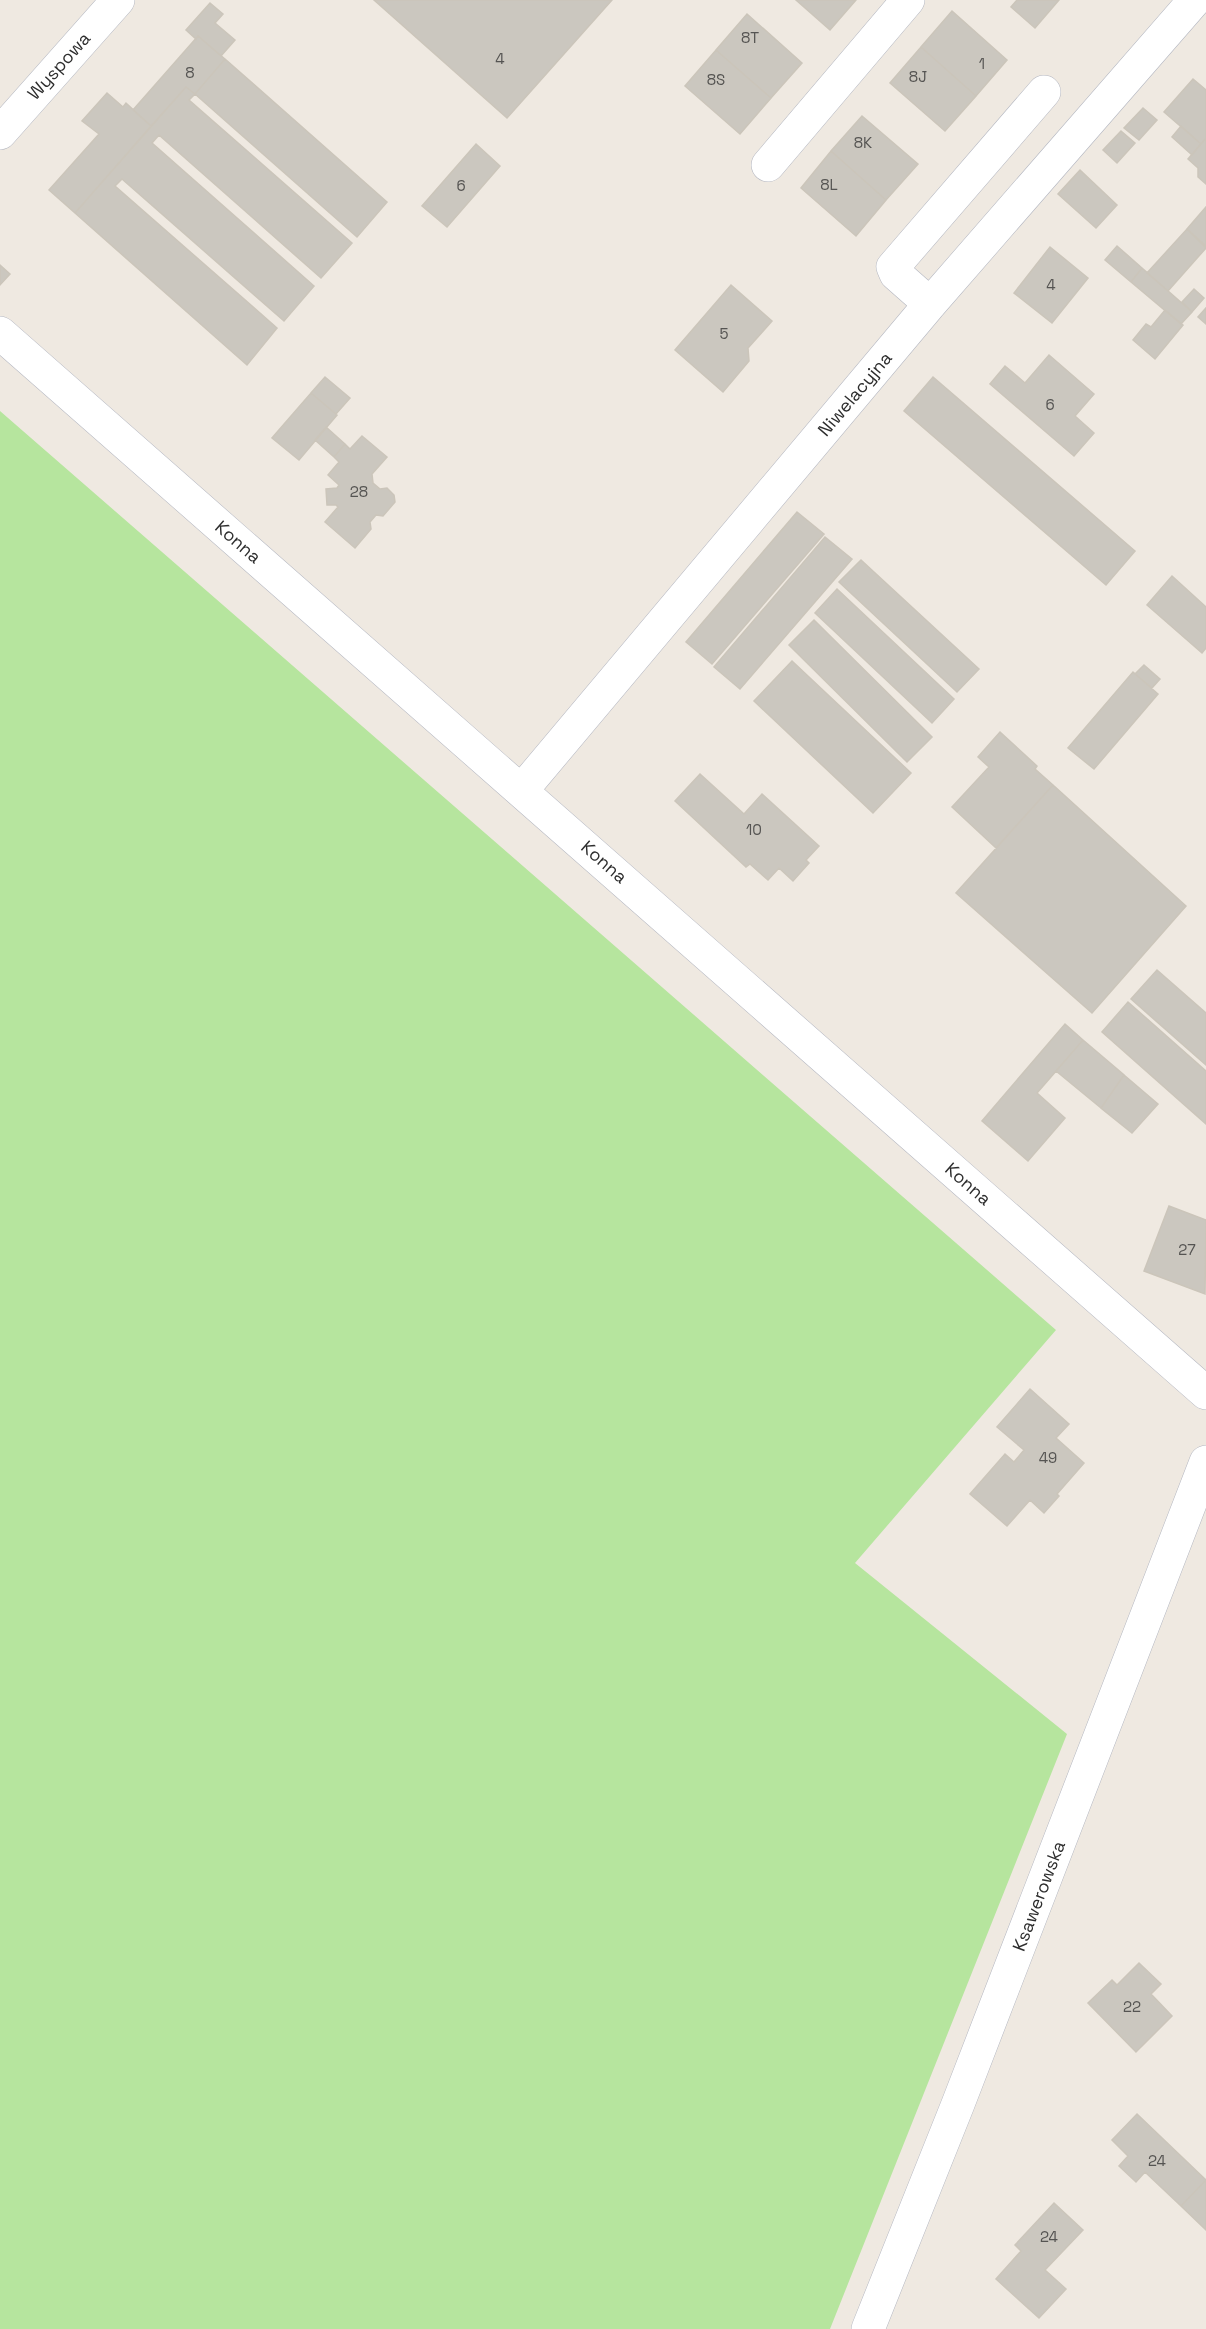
<svg xmlns="http://www.w3.org/2000/svg" width="1206" height="2329" viewBox="0 0 1206 2329" font-family="'Space Grotesk',sans-serif">
	<style>
		.green { fill: #b6e59e }
		.building { fill: #cbc7bf; stroke: #cbc5ba; stroke-width: 1.5 }
		.lines { fill: none; stroke-linecap: round; stroke-linejoin: round }
		.minor-casing { stroke: #b4b7c1; stroke-width: 34 }
		.minor { stroke: #fff; stroke-width: 33 }
		.labels { text-anchor: middle; stroke-width: 4.5; stroke-linejoin: round; paint-order: stroke }
		.number-label { font-size: 15px; fill: #555452 }
		.street-label { font-size: 18px; fill: #2e2e2e; stroke: #fff }
	</style>
	<rect width="100%" height="100%" fill="#efe9e1"/>
	<path class="green" d="M0,411L1056,1330L855,1563L1067,1734L830,2329H0Z"/>
	<path class="building" d="M374,0H612L507,118Z
		M796,0H856L830,30Z
		M1017,0H1059L1035,28L1011,7Z
		M210,3L223,14L215,23L235,40L221,56L198,36L196,39L186,30Z
		M952,11L1007,60L976,96L921,47Z
		M747,14L802,63L771,98L716,50Z
		M198,36L225,59L195,94L186,87L151,126L133,110Z
		M921,47L976,96L945,131L890,83Z
		M716,50L771,98L740,134L685,86Z
		M225,59L387,202L357,237L195,94Z
		M1193,79L1206,90V138L1201,144L1164,112Z
		M186,87L195,94L189,100L352,243L321,278L159,135L152,143L314,286L284,321L122,179L115,186L277,328L247,365L75,213Z
		M107,93L123,107L126,103L151,126L75,213L49,190L99,134L82,121Z
		M1143,108L1157,120L1139,140L1124,128Z
		M862,116L918,164L886,200L831,151Z
		M1181,126L1201,144L1192,155L1172,137Z
		M1121,131L1135,143L1117,163L1103,150Z
		M1206,138V184L1198,177V168L1188,159Z
		M476,144L500,166L447,227L422,206Z
		M831,151L886,200L856,236L801,188Z
		M1080,170L1117,205L1096,228L1058,194Z
		M1206,207V246L1187,229Z
		M1187,229L1206,248L1168,291L1147,273Z
		M1117,246L1142,268L1131,282L1105,260Z
		M1050,247L1088,278L1052,323L1014,293Z
		M0,265L10,274L0,285Z
		M1142,268L1192,312L1181,324L1131,282Z
		M731,285L772,321L748,348L749,361L723,392L675,350Z
		M1194,289L1204,298L1192,312L1182,302Z
		M1206,308V324L1198,317Z
		M1165,310L1183,325L1155,359L1133,340L1146,324L1151,327Z
		M1049,355L1094,394L1075,416L1094,433L1074,456L990,384L1005,366L1025,383Z
		M325,377L350,398L336,414L311,393Z
		M933,377L1135,551L1106,585L904,411Z
		M311,393L337,415L299,460L272,438Z
		M326,427L345,444L334,457L315,440Z
		M362,436L387,457L372,474L373,483L380,489L387,488L394,495L395,502L383,516L376,515L370,522L371,529L355,548L325,522L338,507L336,505H327L326,489L337,488L339,485L328,475L339,462L334,457L345,444L350,449Z
		M797,512L824,534L712,664L686,642Z
		M825,537L852,559L740,689L714,667Z
		M861,560L979,669L957,692L839,582Z
		M1172,576L1206,607V648L1202,653L1147,605Z
		M837,589L954,699L932,723L815,613Z
		M814,620L932,737L907,762L789,645Z
		M792,661L911,773L873,813L754,701Z
		M1144,665L1160,679L1152,688L1135,674Z
		M1133,672L1158,694L1094,769L1068,748Z
		M1000,732L1037,766L1035,769L1053,785L996,848L952,807L989,767L978,757Z
		M700,774L744,814L762,794L819,846L806,860L809,863L793,881L779,868L768,880L750,864L746,867L675,801Z
		M1053,785L1186,906L1092,1013L956,893Z
		M1157,970L1206,1013V1065L1131,999Z
		M1128,1002L1206,1071V1124L1102,1032Z
		M1065,1024L1083,1040L1037,1093L1065,1118L1028,1161L982,1121Z
		M1083,1040L1124,1075L1101,1108L1056,1071Z
		M1124,1075L1158,1104L1132,1133L1101,1108Z
		M1169,1206L1206,1220L1205,1294L1144,1271Z
		M1030,1389L1069,1424L1056,1438L1084,1463L1057,1494L1059,1496L1044,1513L1030,1500L1007,1526L970,1494L1005,1454L1014,1462L1024,1450L997,1427Z
		M1139,1963L1161,1984L1151,1994L1172,2016L1136,2052L1088,2003L1112,1980L1117,1985Z
		M1137,2114L1206,2180L1181,2206L1145,2172L1136,2182L1119,2166L1128,2156L1112,2140Z
		M1206,2180V2230L1181,2206Z
		M1054,2203L1083,2230L1045,2270L1066,2289L1039,2318L996,2279L1021,2251L1015,2245Z"/>
	<g class="lines">
		<defs>
			<path id="minor" d="M0,133L118,0
				M768,165L908,0
				M930,304L896,274L893,267L1044,92
				M0,333L1206,1393
				M522,790L930,304L1193,2
				M868,2329L958,2104L1206,1462"/>
		</defs>
		<use href="#minor" class="minor-casing"/>
		<use href="#minor" class="minor"/>
	</g>
	<g class="labels">
		<g class="number-label">
			<text x="750" y="43">8T</text>
			<text x="500" y="64">4</text>
			<text x="982" y="69">1</text>
			<text x="190" y="78">8</text>
			<text x="918" y="82">8J</text>
			<text x="716" y="85">8S</text>
			<text x="863" y="148">8K</text>
			<text x="829" y="190">8L</text>
			<text x="461" y="191">6</text>
			<text x="1051" y="290">4</text>
			<text x="724" y="339">5</text>
			<text x="1050" y="410">6</text>
			<text x="359" y="497">28</text>
			<text x="754" y="835">10</text>
			<text x="1187" y="1255">27</text>
			<text x="1048" y="1463">49</text>
			<text x="1132" y="2012">22</text>
			<text x="1157" y="2166">24</text>
			<text x="1049" y="2242">24</text>
		</g>
		<g class="street-label">
			<text transform="translate(59 66) rotate(-48)" y="6">Wyspowa</text>
			<text transform="translate(855 394) rotate(-50)" y="6">Niwelacyjna</text>
			<text transform="translate(238 542) rotate(41)" y="6">Konna</text>
			<text transform="translate(604 862) rotate(41)" y="6">Konna</text>
			<text transform="translate(968 1184) rotate(41)" y="6">Konna</text>
			<text transform="translate(1039 1896) rotate(-69)" y="6">Ksawerowska</text>
		</g>
	</g>
</svg>
